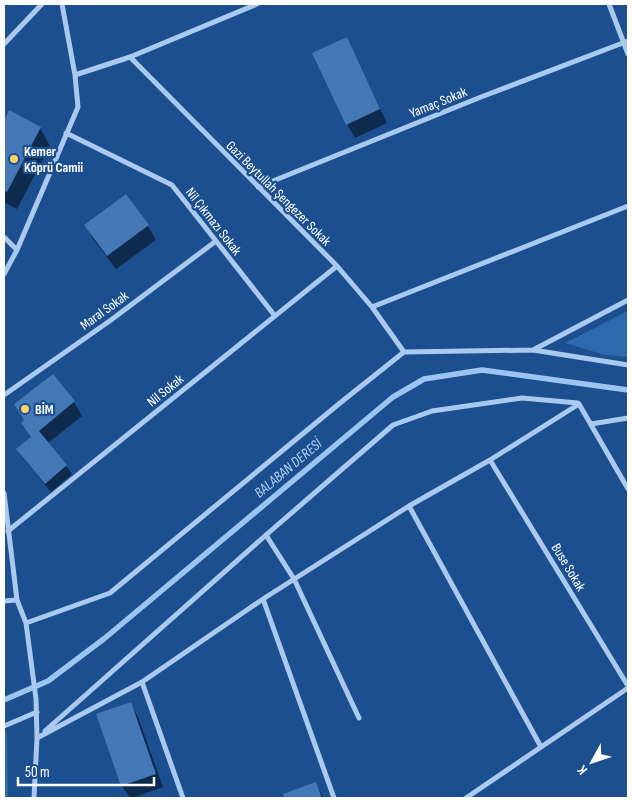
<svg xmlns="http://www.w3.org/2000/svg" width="632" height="802" viewBox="0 0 632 802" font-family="'Sofia Sans Condensed',sans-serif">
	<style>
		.green { fill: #2e69ad }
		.shadow { fill: #0007 }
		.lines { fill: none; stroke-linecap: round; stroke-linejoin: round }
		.stream { stroke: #9cc4f0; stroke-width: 5.5 }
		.building { fill: #4478b7 }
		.minor { stroke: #a9c9ee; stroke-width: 5 }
		.poi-dot { fill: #ffd166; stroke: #1b4f8f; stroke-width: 2 }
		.labels { text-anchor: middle; stroke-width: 4.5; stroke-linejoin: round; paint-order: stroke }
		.street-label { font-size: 14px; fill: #fff; stroke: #1b4f8f }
		.poi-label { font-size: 14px; font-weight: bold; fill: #fff; stroke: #1b4f8f; text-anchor: start }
		.water-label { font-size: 15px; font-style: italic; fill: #b5d3f5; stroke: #1b4f8f }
	</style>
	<rect width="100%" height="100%" fill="#1b4f8f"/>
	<path class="green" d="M628,311V357L605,355L565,343Z
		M7,731L8,798H4V733Z"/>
	<path class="shadow" d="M346,39L387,123L355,138L347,124Z
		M10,112L40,128L50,146L17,209L4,202V124Z
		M125,196L148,226L156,240L116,269L93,239L86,225Z
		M53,375L74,402L82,416L48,443L66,466L72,474L51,492L23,458L18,450L31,438L23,423Z
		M130,703L138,717L163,787L132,798H130L122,786L97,715Z
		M316,784L324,798H286L285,795Z"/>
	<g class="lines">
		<path class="stream" d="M4,700L48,681L105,638L393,397L424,379L482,370L628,390"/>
	</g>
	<path class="building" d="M347,37L380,109L346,125L312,53Z
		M9,110L41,127L7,192L4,191V121Z
		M126,194L149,225L107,256L84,225Z
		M53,374L75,401L39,431L67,465L45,484L16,449L31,437L21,423L24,420L14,404Z
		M131,702L156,774L121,786L96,714Z
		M316,782L322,798H285L283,794Z"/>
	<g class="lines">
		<path class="minor" d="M609,4L628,54
			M4,44L42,4
			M130,57L337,266L372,307L404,352
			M75,75L130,57L257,4
			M66,133L172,185L275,316
			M258,187L481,97L628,41
			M4,237L17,250
			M4,274L17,250L78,107L75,75L62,4
			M372,307L628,206
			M533,350L628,365
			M4,395L111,320L216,241
			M591,424L628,418
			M490,460L628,686
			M4,493L17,600L26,623L36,699L37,738L34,798
			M409,506L541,747
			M8,531L337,266
			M266,535L294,579L359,718
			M263,599L334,798
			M4,601L17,600
			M26,623L110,593L340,403L404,352L533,350L628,300
			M142,682L183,798
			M4,726L37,712
			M45,731L266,535L393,425L432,411L522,398L578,403
			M37,738L142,682L263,599L409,506L490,460L579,404L628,489
			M466,798L628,688"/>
	</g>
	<g class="poi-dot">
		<circle cx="14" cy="159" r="5"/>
		<circle cx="25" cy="409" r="5"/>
	</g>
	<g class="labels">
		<g class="street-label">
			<text transform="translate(438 102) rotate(-22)" y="5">Yamaç Sokak</text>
			<text transform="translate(279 193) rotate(45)" y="5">Gazi Beytullah Şengezer Sokak</text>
			<text transform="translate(214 221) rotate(52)" y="5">Nil Çıkmazı Sokak</text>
			<text transform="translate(104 310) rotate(-36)" y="5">Maral Sokak</text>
			<text transform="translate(165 390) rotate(-39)" y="5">Nil Sokak</text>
			<text transform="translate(569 567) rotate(59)" y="5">Buse Sokak</text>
		</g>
		<g class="poi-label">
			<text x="24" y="156">Kemer<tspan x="24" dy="16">Köprü Camii</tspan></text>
			<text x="35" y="414">BİM</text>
		</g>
		<g class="water-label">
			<text transform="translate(288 468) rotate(-40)" y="5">BALABAN DERESİ</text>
		</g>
	</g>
	<rect width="632" height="802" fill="none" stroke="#ffffff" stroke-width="10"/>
	<g transform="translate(592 762) rotate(230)" stroke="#1b4f8f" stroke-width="4" paint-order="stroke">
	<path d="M0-4L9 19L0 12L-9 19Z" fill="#ffffff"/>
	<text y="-8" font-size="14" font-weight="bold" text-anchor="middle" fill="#ffffff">K</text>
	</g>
	<path d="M18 777v8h136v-8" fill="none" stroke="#ffffff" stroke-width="2.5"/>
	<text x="25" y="777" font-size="15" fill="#ffffff" stroke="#1b4f8f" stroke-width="4" paint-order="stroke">50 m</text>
</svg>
